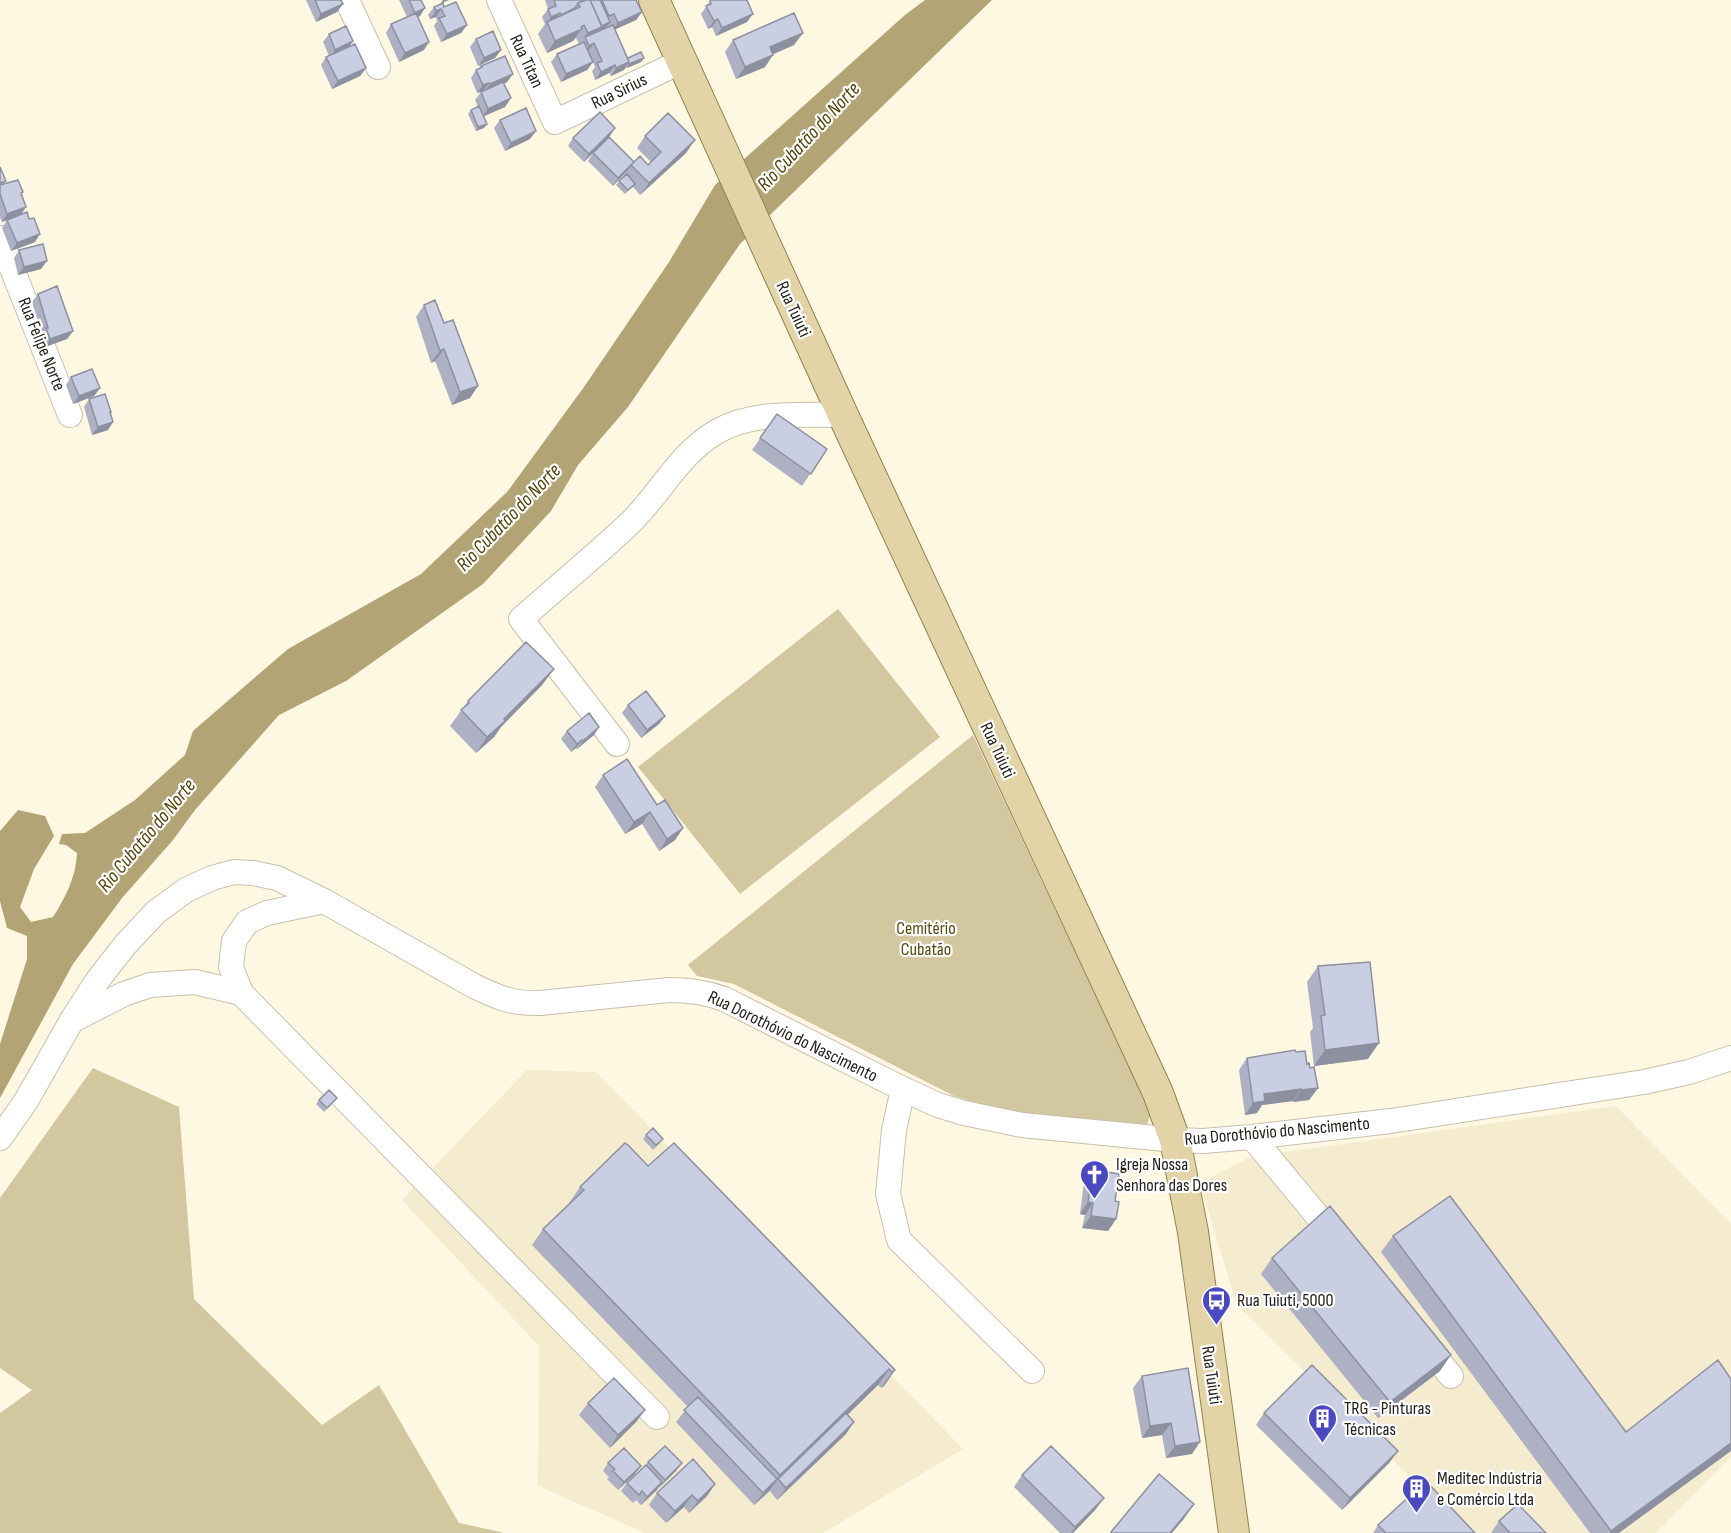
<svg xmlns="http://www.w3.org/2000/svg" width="1731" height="1533" viewBox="0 0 1731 1533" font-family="'Sofia Sans Condensed',sans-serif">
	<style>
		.built { fill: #f5eccf }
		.green { fill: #d3c79f }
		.water { fill: #b3a476 }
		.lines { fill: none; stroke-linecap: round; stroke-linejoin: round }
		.minor-casing { stroke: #c7c0ac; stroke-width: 26 }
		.major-casing { stroke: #938250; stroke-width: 32 }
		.minor { stroke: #fff; stroke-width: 24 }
		.major { stroke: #e2d4a7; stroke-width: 30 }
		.wall { fill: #aeb1c3 }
		.shaded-wall { fill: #8d909f }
		.building { fill: #cacee3; stroke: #8d909f; stroke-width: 1.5 }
		.labels { text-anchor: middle; stroke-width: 4.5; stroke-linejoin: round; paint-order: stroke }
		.street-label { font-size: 18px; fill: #232119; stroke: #fff }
		.park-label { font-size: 18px; fill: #5a4a12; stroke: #fff }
		.poi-label { font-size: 18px; fill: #232119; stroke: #fff; text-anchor: start }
		.water-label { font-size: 20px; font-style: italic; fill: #524206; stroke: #fff }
	</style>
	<rect width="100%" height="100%" fill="#fef7e1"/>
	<path class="built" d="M527,1070L596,1072L963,1449L823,1533H645L538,1486L539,1346L402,1200Z
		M1616,1106L1731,1224V1457L1656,1533H1466L1236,1303L1200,1183L1250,1157Z"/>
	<path class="green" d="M838,609L940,737L740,894L638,767Z
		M973,735L1151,1113L1147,1125L1136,1133L1024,1117L954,1096L734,984L697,976L688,965Z
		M93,1068L179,1107L194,1299L322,1425L379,1385L459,1523L505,1533H0V1413L32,1390L0,1368V1198Z"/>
	<path class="water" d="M925,0H992L740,244L628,407L578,465L551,511L483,584L346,681L279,715L195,810L173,840L122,898L73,964L0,1098V1044L27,959V936L7,928L0,901V831L18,810L45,816L54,836L34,869L20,907L31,922L53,917C66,897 76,876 77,853L66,845L59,844L62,834L85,833L135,800L185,755L193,731L288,649L421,574L507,492L584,387L669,262L715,185L905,15Z"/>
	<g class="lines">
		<defs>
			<path id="minor" d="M347,0L378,67
				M499,0L555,122L682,61
				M0,238L70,415
				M617,744L521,619C557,587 595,556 630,523C660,494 680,452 718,431C754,411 802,415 843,415
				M241,993L657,1417
				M73,1020L124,994L150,985L195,982L241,993L231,967L234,941L247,922L267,913L324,901
				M903,1089L894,1130L888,1194L899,1240L1032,1371
				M1252,1137L1339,1242
				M0,1138L26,1101L72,1020L97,981L125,945L156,912L186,890L212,878L234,872L253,873L277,878L324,901L474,986C499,998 512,1004 540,1003L669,990C689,990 705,992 724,999L903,1089L938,1105L964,1113L1022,1125L1175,1140L1203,1141L1252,1137L1391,1121L1644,1082L1689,1072L1731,1058
				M1422,1342L1451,1376"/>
			<path id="major" d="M654,0L843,415L1158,1093L1175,1140L1193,1232L1234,1533"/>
		</defs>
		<use href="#minor" class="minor-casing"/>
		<use href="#major" class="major-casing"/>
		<use href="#minor" class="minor"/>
		<use href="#major" class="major"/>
	</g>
	<path class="wall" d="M306,0H341L337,12L316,22Z
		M399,0H421L420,16L418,17L424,50L399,62L386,33L391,24L407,17Z
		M545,0H636L642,12L636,20L615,29L628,58H644L641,62L627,68L626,67L624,70L611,76L609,73L595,80L592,71L595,67L593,62L587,70L561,82L551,62L557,54L579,44L576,38L573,41L547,53L538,34L545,24L542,17L548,9Z
		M710,1L747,22L716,36L712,27L708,29L701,14Z
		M434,7H444L467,25L461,33L441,42L434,26L437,21L436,17L430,19L428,15Z
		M329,34L350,46L366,68L360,76L332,89L321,65L326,57L329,56L323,42Z
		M476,39L501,50L495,58L478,66L470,47Z
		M733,40L794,45L773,54L765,67L736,79L725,52Z
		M481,66L507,82L504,84L505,107L484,116L487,124L484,128L476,131L468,114L471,110L478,107L475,100L481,92L483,91L477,93L471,78L476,70L479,69Z
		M500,120L530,139L505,151L494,128Z
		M610,136L601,145L634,162L648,165L651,162L637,148L645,136L686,153L640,195L633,187L625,194L616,185L627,171L613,186L588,161L593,153L584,162L568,146L573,138Z
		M0,167L6,181L4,184L21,194L26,207L21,215L35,242L11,251L2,228L7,220L2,222L0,217Z
		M19,250L41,269L18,275L14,258Z
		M38,294L73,331L67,339L45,347L41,337L42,334L32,302Z
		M424,305L470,398L452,405L435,361L431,363L416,317Z
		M71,377L100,388L94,396L73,404L66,385Z
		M89,399L110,413L108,430L92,435L84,407Z
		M777,414L827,449L802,486L752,450Z
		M554,669L542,685L501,727L494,737L476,753L450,726L468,701Z
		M628,705L665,716L659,724L641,738L622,713Z
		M599,727L594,735L577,749L576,748L571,752L561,739L567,731Z
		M603,775L657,805L683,828L675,840L659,851L642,824L625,834L595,787Z
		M1318,966L1368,1059L1314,1066L1310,1032L1313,1028L1307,982Z
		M1296,1052L1310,1068L1318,1088L1309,1100L1293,1102V1101L1262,1105L1257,1113L1245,1115L1239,1070L1247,1058Z
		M337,1098L324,1112L316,1104L319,1100Z
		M646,1135L660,1143L653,1150L643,1139Z
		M648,1166L895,1370L884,1386L881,1388L878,1385L847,1415L846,1434L777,1500L770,1491L754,1505L676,1422L688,1407L532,1245L543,1229L570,1204L569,1203L580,1187Z
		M1093,1170L1115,1201L1116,1219L1108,1231L1082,1228L1085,1215L1080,1214L1084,1182Z
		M1393,1236L1626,1432L1619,1533H1590L1381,1252Z
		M1272,1258L1440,1371L1378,1418L1261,1274Z
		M1142,1376L1192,1454L1166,1458L1162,1435L1142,1438L1133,1388Z
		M588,1403L645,1410L636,1422L610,1448L579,1415Z
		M1264,1413L1398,1451L1389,1463L1342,1510L1256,1425Z
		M648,1462L676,1471L641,1505L636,1500L633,1503L621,1491L627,1483Z
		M608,1463L635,1474L618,1490L607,1479L609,1477L603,1471Z
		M1022,1475L1104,1498L1095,1510L1073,1533H1060L1014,1487Z
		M715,1484L707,1496L689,1513L684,1507L666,1523L649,1505L657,1493Z
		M1499,1521L1546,1533H1491Z
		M1378,1525L1475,1533H1373Z"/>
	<path class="shaded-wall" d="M443,0H449L440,4Z
		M343,4L337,12L316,22L321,14Z
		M425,8L420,16L409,21L415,13Z
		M441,9L436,17L430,19L436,11Z
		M642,12L636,20L612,31L618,23Z
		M560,13L554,21L547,23L551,17Z
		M753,14L747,22L716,36L722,28Z
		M718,19L712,27L708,29L714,21Z
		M610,22L604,30L585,37L588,33Z
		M467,25L461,33L441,42L447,34Z
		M584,25L573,41L547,53L555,41Z
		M803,33L794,45L762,59L770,47Z
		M353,41L347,50L329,58L335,50Z
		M429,42L424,50L399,62L405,53Z
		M594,43L588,51L583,54L589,46Z
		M501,50L495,58L478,66L484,58Z
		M773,55L765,67L736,79L745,67Z
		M644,58L641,62L627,68L629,64Z
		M593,62L587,70L561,82L566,74Z
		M629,62L624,70L611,76L616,68Z
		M615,65L609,73L595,80L601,72Z
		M366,68L360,76L332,89L338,81Z
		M513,74L507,82L484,92L490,84Z
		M489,83L483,91L477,93L483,85Z
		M511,98L505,107L482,117L488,109Z
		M487,124L484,128L476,131L478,127Z
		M615,128L610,136L584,162L589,154Z
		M536,131L530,139L505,151L511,143Z
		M695,140L686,153L640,195L649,183Z
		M634,162L627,171L613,186L618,178Z
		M26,207L20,215L2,222L7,214Z
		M40,234L35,242L11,251L17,243Z
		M47,261L41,269L18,275L24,267Z
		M73,331L67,339L45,347L50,339Z
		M444,349L435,361L431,363L440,351Z
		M478,386L470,398L452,405L460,392Z
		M100,388L94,396L73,404L79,396Z
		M113,422L108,430L92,435L98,427Z
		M554,669L542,685L501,727L494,737L476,753L487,737Z
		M665,716L659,724L641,738L647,730Z
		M599,727L594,735L577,749L583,741Z
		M582,740L576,748L571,752L577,744Z
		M650,812L642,824L625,834L634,822Z
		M683,828L675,840L659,851L667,839Z
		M1379,1043L1368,1059L1314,1066L1325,1050Z
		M1318,1088L1309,1100L1293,1102L1301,1090Z
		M1301,1089L1293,1101L1262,1105L1257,1113L1245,1115L1253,1103L1264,1094Z
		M1088,1202L1093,1203L1085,1215L1080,1214Z
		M1091,1216L1116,1219L1108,1231L1082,1228Z
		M1451,1355L1440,1371L1378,1418L1390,1402Z
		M889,1369L878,1385L780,1481L778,1479L769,1491L754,1505L763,1493L777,1480L780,1475Z
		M895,1370L884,1386L881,1388L892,1372Z
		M645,1410L636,1422L610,1448L618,1435Z
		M854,1422L846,1434L777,1500L786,1488Z
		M1171,1423L1162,1435L1142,1438L1150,1426Z
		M1200,1442L1192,1454L1166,1458L1175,1446Z
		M1731,1443V1451L1619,1533H1610L1611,1531Z
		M1398,1451L1389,1463L1342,1510L1350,1498Z
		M682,1463L676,1471L659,1488L665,1480Z
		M641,1466L635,1474L618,1490L624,1482Z
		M662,1482L657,1490L641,1505L647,1497Z
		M715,1484L707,1496L689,1513L698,1501Z
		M692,1495L684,1507L666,1523L675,1511Z
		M1104,1498L1095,1510L1073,1533H1071L1075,1527Z
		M1194,1504L1183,1520L1172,1533H1170Z"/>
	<path class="building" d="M315,0H341L343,4L321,14Z
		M409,0H421L425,8L415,13Z
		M554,0H586L578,3L575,8L561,15L560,13L551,17L548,9L556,6Z
		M586,0H590L602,27L588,33L584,25L581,27L582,29L555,41L547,22L580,7L578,3Z
		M590,0H600L610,22L602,26Z
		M602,0H636L642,12L618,23L614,14L609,16Z
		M711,0H747L753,14L722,28L718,19L714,21L706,6L711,4L710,1Z
		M456,2L467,25L447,34L439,18L445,16L441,9L436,11L434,7L443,3L444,7Z
		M416,13L429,42L405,53L391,24Z
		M794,13L803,33L770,47L773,55L745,67L733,40Z
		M613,25L629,62L616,68L615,65L601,72L597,63L602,61L594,43L589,46L585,37Z
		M346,26L353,41L335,50L329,34Z
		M493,31L501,50L484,58L476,39Z
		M584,42L593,62L566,74L557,54Z
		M355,44L366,68L338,81L326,57Z
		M641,52L644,58L629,64L628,58Z
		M505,56L513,74L490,84L489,83L483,85L476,70L482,67L481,66Z
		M503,82L511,98L488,109L481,92Z
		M479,106L487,124L478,127L471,110Z
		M526,108L536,131L511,143L500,120Z
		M600,112L615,128L589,154L573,138Z
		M668,113L695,140L649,183L631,165L640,156L648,165L661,152L645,136Z
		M609,137L634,162L618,178L593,153Z
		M0,167L6,181L0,183Z
		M627,174L635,184L628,190L619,181Z
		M18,180L23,192L21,193L26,207L7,214L0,194V185Z
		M27,212L29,219L34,218L40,234L17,243L7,220Z
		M43,244L47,261L24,267L19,250Z
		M57,286L73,331L50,339L46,328H48L38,294Z
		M435,300L444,323L453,320L478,386L460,392L444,349L440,351L424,305Z
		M92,369L100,388L79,396L71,377Z
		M105,394L111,412H110L113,422L98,427L89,399Z
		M777,414L827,449L811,474L760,438Z
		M526,642L554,669L504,719L505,721L487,737L461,710L469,703L468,701Z
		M646,691L665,716L647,730L628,705Z
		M589,713L599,727L583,741L582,740L577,744L567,731Z
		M627,759L657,805L665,800L683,828L667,839L650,812L634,822L603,775Z
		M1370,962L1379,1043L1325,1050L1321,1016L1325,1015L1318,966Z
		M1295,1050L1296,1052L1305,1051L1307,1064L1309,1063L1310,1068L1314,1067L1318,1088L1301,1090V1089L1264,1094L1265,1101L1253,1103L1247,1058Z
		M329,1090L337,1098L327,1108L319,1100Z
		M653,1128L663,1139L656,1145L646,1135Z
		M625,1143L629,1146L648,1166L674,1143L895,1370L892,1372L889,1369L780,1475L543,1229L584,1190L580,1187Z
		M1093,1170L1119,1174L1115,1201L1119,1202L1116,1219L1091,1216L1093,1203L1088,1202Z
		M1450,1196L1626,1432L1718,1360L1731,1379V1443L1611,1531L1393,1236Z
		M1330,1206L1451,1355L1390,1402L1272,1258Z
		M1312,1365L1398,1451L1350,1498L1264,1413Z
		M1188,1368L1200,1442L1175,1446L1171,1423L1150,1426L1142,1376Z
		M614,1378L645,1410L618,1435L588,1403Z
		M698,1397L777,1479L763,1493L684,1410Z
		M846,1413L854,1422L786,1488L778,1479Z
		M665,1446L682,1463L665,1480L648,1462Z
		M1051,1446L1104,1498L1075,1527L1022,1475Z
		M624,1448L641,1466L624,1482L613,1471L615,1469L608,1463Z
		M693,1459L715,1484L698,1501L692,1495L675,1511L657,1493Z
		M646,1465L662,1482L647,1497L642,1491L639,1495L627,1483Z
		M1159,1474L1194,1504L1170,1533H1112L1111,1532Z
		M1426,1481L1475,1533H1386L1378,1525Z
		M1518,1504L1546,1533H1510L1499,1521Z"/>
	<defs>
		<symbol id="church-pin" viewBox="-11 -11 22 30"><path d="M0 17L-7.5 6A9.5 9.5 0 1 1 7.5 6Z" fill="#4b49bf" stroke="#fff"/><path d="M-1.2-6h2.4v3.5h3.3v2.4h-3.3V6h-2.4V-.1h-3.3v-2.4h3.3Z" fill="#fff"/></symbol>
		<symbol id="bus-pin" viewBox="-11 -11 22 30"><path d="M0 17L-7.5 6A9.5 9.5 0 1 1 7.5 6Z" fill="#4b49bf" stroke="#fff"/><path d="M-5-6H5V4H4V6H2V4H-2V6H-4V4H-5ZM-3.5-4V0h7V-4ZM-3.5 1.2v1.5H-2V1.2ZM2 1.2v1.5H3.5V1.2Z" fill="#fff"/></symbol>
		<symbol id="building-pin" viewBox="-11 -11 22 30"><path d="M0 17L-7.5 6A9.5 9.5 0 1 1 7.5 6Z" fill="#4b49bf" stroke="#fff"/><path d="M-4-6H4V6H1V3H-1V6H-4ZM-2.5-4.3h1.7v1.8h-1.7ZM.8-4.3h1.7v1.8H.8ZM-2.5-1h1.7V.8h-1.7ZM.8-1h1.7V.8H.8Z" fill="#fff"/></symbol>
	</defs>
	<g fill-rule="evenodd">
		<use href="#church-pin" x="1078" y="1158" width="33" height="45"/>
		<use href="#bus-pin" x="1200" y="1284" width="33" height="45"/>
		<use href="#building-pin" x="1306" y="1402" width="33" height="45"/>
		<use href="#building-pin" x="1400" y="1472" width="33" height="45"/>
	</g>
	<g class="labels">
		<g class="street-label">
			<text transform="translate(527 61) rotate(65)" y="6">Rua Titan</text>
			<text transform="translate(619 91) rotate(-26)" y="6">Rua Sirius</text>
			<text transform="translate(794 309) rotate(65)" y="6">Rua Tuiuti</text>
			<text transform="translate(42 344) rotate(68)" y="6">Rua Felipe Norte</text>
			<text transform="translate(998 750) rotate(65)" y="6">Rua Tuiuti</text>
			<text transform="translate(793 1036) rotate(26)" y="6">Rua Dorothóvio do Nascimento</text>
			<text transform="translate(1277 1131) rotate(-5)" y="6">Rua Dorothóvio do Nascimento</text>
			<text transform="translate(1212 1375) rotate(82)" y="6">Rua Tuiuti</text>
		</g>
		<g class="park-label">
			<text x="926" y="934">Cemitério<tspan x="926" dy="21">Cubatão</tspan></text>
		</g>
		<g class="poi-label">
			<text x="1116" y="1170">Igreja Nossa<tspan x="1116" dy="21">Senhora das Dores</tspan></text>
			<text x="1237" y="1306">Rua Tuiuti, 5000</text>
			<text x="1344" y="1414">TRG - Pinturas<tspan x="1344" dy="21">Técnicas</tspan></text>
			<text x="1437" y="1484">Meditec Indústria<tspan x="1437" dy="21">e Comércio Ltda</tspan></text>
		</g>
		<g class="water-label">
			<text transform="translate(808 136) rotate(-47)" y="7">Rio Cubatão do Norte</text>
			<text transform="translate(508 517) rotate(-46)" y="7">Rio Cubatão do Norte</text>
			<text transform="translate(146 835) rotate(-50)" y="7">Rio Cubatão do Norte</text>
		</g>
	</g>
</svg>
